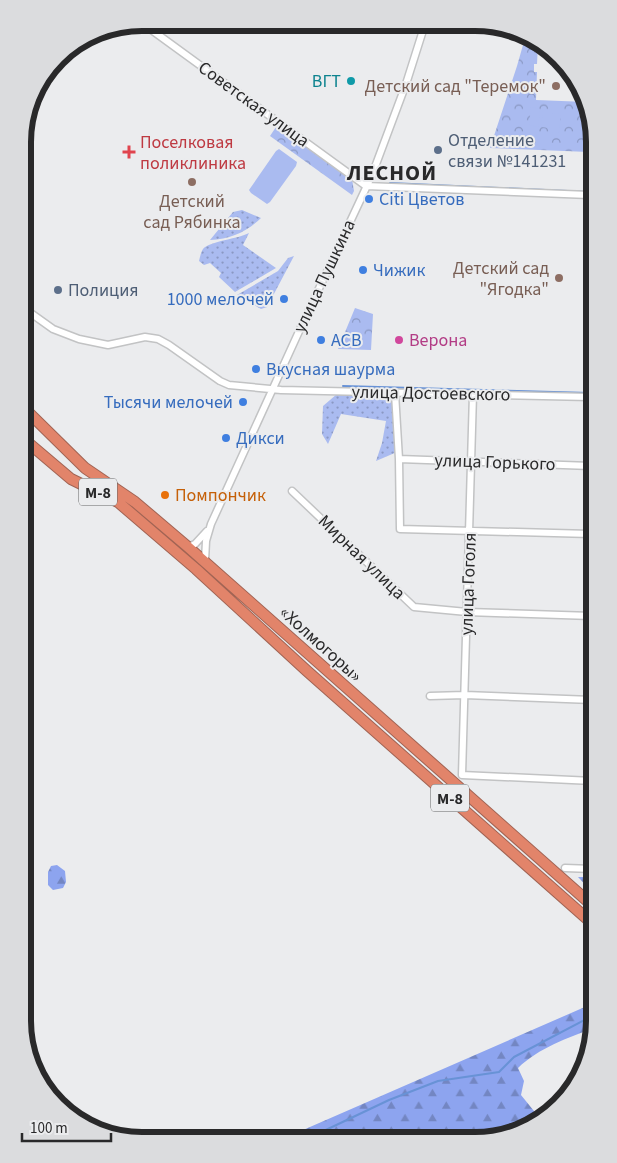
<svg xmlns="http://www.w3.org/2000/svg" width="617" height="1163" viewBox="0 0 617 1163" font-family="'Source Sans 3',sans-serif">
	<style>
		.grass { fill: url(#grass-dots) }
		.forest { fill: url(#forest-firs) }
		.park { fill: url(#park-crowns) }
		.pitch { fill: #aabbf0 }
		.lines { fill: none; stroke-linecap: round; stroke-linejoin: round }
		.stream { stroke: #6892d6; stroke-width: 2 }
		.minor-casing { stroke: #c2c3c4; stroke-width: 9 }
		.highway-casing { stroke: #a16454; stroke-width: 12 }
		.minor { stroke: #fff; stroke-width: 6 }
		.highway { stroke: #e2846a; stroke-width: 10 }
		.culture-dot { fill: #0f9aa8; stroke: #ebecee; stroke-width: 2 }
		.education-dot { fill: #8d6e63; stroke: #ebecee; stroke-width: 2 }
		.service-dot { fill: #5c6f8a; stroke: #ebecee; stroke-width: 2 }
		.health-dot { fill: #e0444e; stroke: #ebecee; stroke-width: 2 }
		.shop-dot { fill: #3f7fe0; stroke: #ebecee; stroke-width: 2 }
		.hotel-dot { fill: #d1479c; stroke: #ebecee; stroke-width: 2 }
		.food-dot { fill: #e8710a; stroke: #ebecee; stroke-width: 2 }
		.labels { text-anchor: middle; stroke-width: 4; stroke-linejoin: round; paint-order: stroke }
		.shield { fill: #ebecee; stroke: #636465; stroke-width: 1 }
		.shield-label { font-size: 16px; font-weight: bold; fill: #29292a }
		.culture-label { font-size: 18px; fill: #0d838f; stroke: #ebecee; text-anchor: end }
		.education-label { font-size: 18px; fill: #785e54; stroke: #ebecee; text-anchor: end }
		.street-label { font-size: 18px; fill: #29292a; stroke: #ebecee }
		.service-label { font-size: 18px; fill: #4e5e75; stroke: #ebecee; text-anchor: start }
		.health-label { font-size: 18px; fill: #be3a42; stroke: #ebecee; text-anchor: start }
		.shop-label { font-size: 18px; fill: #366cbe; stroke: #ebecee; text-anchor: start }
		.hotel-label { font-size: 18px; fill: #b23c85; stroke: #ebecee; text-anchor: start }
		.food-label { font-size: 18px; fill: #c56008; stroke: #ebecee; text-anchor: start }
		.district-label { font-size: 22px; font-weight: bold; letter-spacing: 1px; fill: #29292a; stroke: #ebecee }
		.rim { fill: none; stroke: #29292a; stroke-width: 6 }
	</style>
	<defs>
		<pattern id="grass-dots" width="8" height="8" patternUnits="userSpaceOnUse" patternTransform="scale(1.25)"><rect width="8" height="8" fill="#aabbf0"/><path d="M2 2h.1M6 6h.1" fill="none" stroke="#8a98c3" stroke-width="1.8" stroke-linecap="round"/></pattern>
		<pattern id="forest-firs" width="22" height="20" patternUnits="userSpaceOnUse" patternTransform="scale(1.25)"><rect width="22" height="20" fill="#8da4ef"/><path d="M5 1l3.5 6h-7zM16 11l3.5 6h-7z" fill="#7386c2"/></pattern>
		<pattern id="park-crowns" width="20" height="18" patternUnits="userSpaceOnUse" patternTransform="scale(1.25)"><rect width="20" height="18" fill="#aabbf0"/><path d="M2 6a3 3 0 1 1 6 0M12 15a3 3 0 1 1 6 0" fill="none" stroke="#8a98c3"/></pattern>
	</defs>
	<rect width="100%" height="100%" fill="#ebecee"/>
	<path class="grass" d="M242,210L261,218C246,232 231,239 210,240L233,212Z
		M249,233L243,245L276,268L235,292L219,277L221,273L210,263L204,265L199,261C200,257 201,252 203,249C210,241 238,239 249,233Z
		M294,256L267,307L261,309L237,295L278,271L288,258Z
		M337,394L392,397L397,452L376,461L382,443L386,421L341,414L328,444L322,434L323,406Z"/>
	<path class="forest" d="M57,865L65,871L66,882L63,888L53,890L48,885V872L51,866Z
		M578,877H593V893Z
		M594,1003V1028C567,1038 539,1048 518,1068L524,1081L521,1095L538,1116L513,1134L287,1137Z"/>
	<path class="park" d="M525,38L538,44L537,64H534V72H537L536,100L587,102L588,104L589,152L490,148L517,66Z
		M278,124L352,179L354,191L352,195L270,136Z
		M355,308L373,314L371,350L338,349Z"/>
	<path class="pitch" d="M531,107L540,109L538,127L529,125Z
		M543,109L553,110L552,113L561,114L559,133L550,132V128L541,127Z
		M279,149L297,162L296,166L270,202L267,204L251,193L249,190L276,151Z"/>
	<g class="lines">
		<path class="stream" d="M390,183L589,192
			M343,386L590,393
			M311,1137L389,1100L438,1081L499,1072L514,1057L594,1015"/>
		<defs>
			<path id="minor" d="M142,23L366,186
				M366,186L589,195
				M25,309L53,329L79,339L108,345L145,337L158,339L169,345L220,381L229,385L281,390L590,397
				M395,393L399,459L400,529L591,534
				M473,394L462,775L593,781
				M399,459L591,466
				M292,491L414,607L467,612L592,616
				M188,547L195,544L207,531
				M205,561L206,541L211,524L301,327L372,175L406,84L425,24
				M430,696L465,695L592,700
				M565,868L593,869"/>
			<path id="highway" d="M25,409L85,468L135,502L188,547L593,906
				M25,440L71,479L118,502L196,569L307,671L594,925"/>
		</defs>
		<use href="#minor" class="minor-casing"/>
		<use href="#highway" class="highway-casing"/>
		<use href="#minor" class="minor"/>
		<use href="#highway" class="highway"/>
	</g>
	<circle class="culture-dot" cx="351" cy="81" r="5"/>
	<g class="education-dot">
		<circle cx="556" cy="86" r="5"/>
		<circle cx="192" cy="182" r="5"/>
		<circle cx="559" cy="278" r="5"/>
	</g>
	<g class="service-dot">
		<circle cx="438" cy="150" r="5"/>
		<circle cx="58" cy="290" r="5"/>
	</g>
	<path class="health-dot" d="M126.5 144.5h5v5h5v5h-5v5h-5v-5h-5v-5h5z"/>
	<g class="shop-dot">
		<circle cx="369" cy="199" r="5"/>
		<circle cx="363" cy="270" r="5"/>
		<circle cx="284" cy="299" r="5"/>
		<circle cx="321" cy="340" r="5"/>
		<circle cx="256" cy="369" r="5"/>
		<circle cx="243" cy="402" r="5"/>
		<circle cx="226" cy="438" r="5"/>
	</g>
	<circle class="hotel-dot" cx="399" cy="340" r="5"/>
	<circle class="food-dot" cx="165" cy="495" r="5"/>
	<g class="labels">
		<g class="shield">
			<rect x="79" y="478.5" width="38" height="27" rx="4"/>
			<rect x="431" y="784.5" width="38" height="27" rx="4"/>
		</g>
		<g class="shield-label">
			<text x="98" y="498">М-8</text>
			<text x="450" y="804">М-8</text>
		</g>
		<g class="culture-label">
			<text x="341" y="87">ВГТ</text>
		</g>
		<g class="education-label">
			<text x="546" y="92">Детский сад "Теремок"</text>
			<text x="192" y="207" text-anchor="middle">Детский<tspan x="192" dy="21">сад Рябинка</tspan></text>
			<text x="549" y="274">Детский сад<tspan x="549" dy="21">"Ягодка"</tspan></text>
		</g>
		<g class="street-label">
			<text transform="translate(254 104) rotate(36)" y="6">Советская улица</text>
			<text transform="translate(324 276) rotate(-65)" y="6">улица Пушкина</text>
			<text transform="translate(431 393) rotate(1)" y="6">улица Достоевского</text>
			<text transform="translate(495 462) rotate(2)" y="6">улица Горького</text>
			<text transform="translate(362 557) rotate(44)" y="6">Мирная улица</text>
			<text transform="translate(468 584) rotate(-88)" y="6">улица Гоголя</text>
			<text transform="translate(321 644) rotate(42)" y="6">«Холмогоры»</text>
		</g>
		<g class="service-label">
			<text x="448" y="146">Отделение<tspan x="448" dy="21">связи №141231</tspan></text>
			<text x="68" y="296">Полиция</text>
		</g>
		<g class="health-label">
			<text x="140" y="148">Поселковая<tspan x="140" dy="21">поликлиника</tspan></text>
		</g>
		<g class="shop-label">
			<text x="379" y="205">Citi Цветов</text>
			<text x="373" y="276">Чижик</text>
			<text x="274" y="305" text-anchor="end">1000 мелочей</text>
			<text x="331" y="346">АСВ</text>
			<text x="266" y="375">Вкусная шаурма</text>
			<text x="233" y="408" text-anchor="end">Тысячи мелочей</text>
			<text x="236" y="444">Дикси</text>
		</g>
		<g class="hotel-label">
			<text x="409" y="346">Верона</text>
		</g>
		<g class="food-label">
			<text x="175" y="501">Помпончик</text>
		</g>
		<g class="district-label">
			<text x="392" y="180">ЛЕСНОЙ</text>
		</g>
	</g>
	<path d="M0 0H617V1163H0ZM142 31H475A111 111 0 0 1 586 142V1021A111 111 0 0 1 475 1132H142A111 111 0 0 1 31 1021V142A111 111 0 0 1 142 31Z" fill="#dbdcde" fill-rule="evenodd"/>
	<path class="rim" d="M142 31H475A111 111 0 0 1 586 142V1021A111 111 0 0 1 475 1132H142A111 111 0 0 1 31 1021V142A111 111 0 0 1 142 31Z"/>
	<path d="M22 1133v8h89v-8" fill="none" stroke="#29292a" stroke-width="2.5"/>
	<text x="30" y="1133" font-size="15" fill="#29292a" stroke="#ebecee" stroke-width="4" paint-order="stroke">100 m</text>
</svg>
